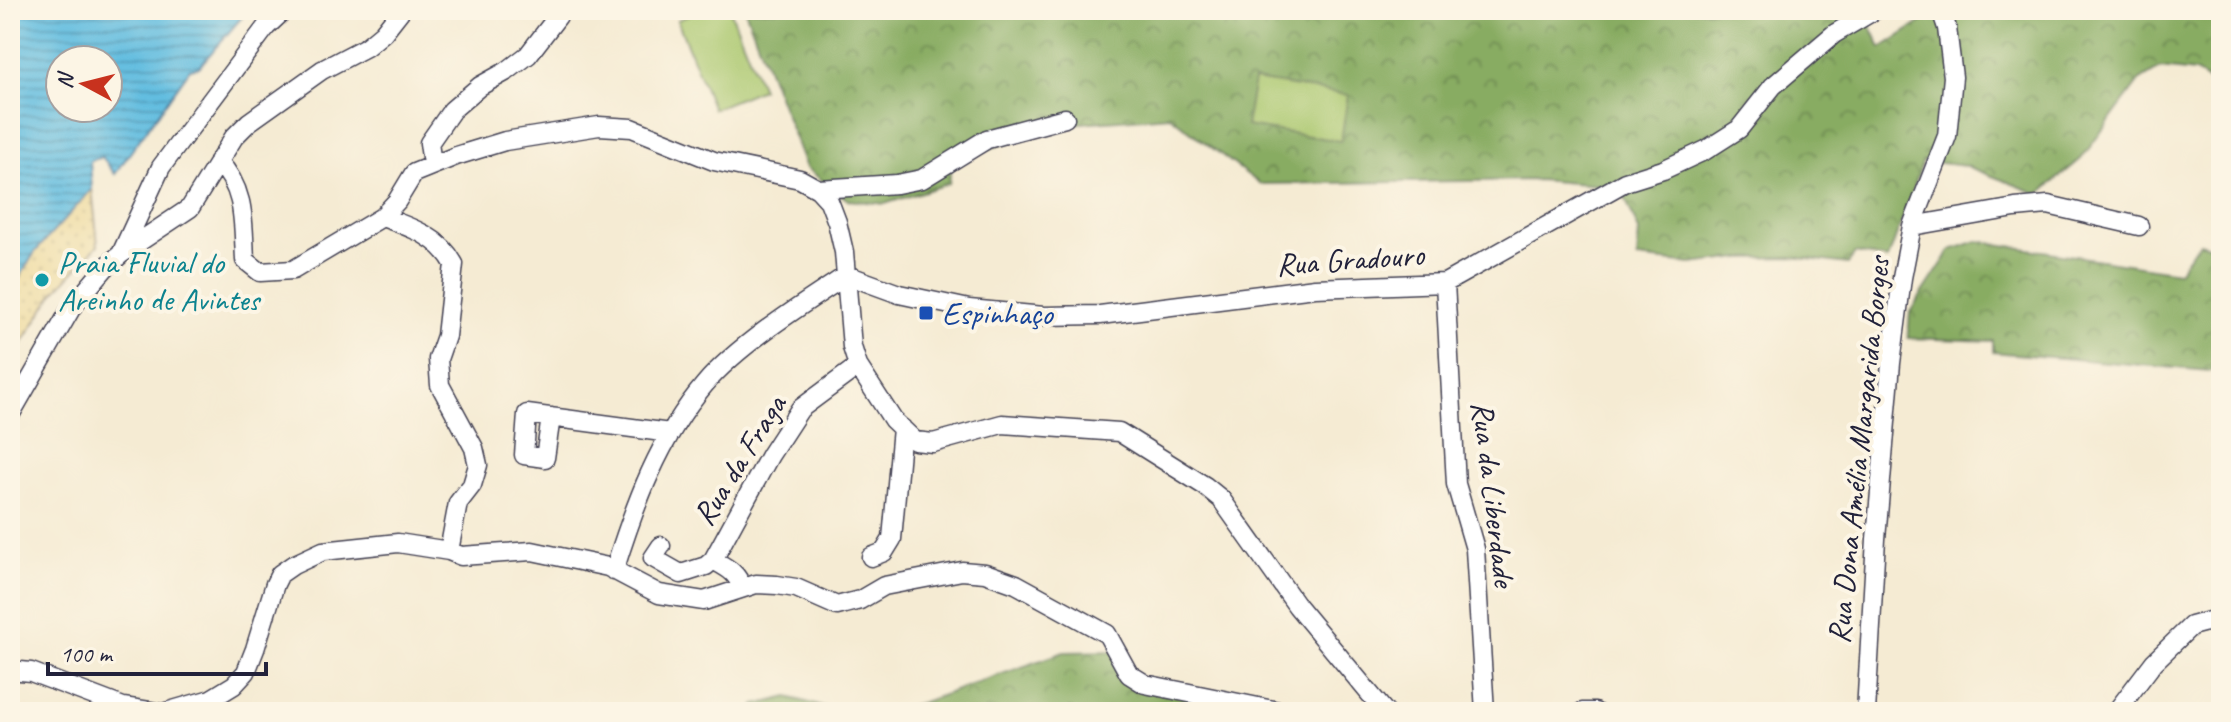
<svg xmlns="http://www.w3.org/2000/svg" width="2231" height="722" viewBox="0 0 2231 722" font-family="Caveat,sans-serif">
	<style>
		.forest { fill: url(#forest-crowns); stroke: #55674e; stroke-width: 2 }
		.sand { fill: url(#sand-dots); stroke: #887e6c; stroke-width: 2 }
		.green { fill: #abc86f; stroke: #667555; stroke-width: 2 }
		.water { fill: url(#water-rules); stroke: #42708e; stroke-width: 2; fill-rule: evenodd }
		.lines { fill: none; stroke-linecap: round; stroke-linejoin: round }
		.minor-casing { stroke: #424052; stroke-width: 21 }
		.minor { stroke: #fff; stroke-width: 18 }
		.culture-dot { fill: #0f9aa8; stroke: #fcf5e5; stroke-width: 3 }
		.transit-dot { fill: #1a4fb4; stroke: #fcf5e5; stroke-width: 3 }
		.labels { text-anchor: middle; stroke-width: 8; stroke-linejoin: round; paint-order: stroke }
		.street-label { font-size: 32px; fill: #22223b; stroke: #fcf5e5 }
		.culture-label { font-size: 32px; fill: #0d838f; stroke: #fcf5e5; text-anchor: start }
		.transit-label { font-size: 32px; fill: #164399; stroke: #fcf5e5; text-anchor: start }
	</style>
	<defs>
		<pattern id="forest-crowns" width="20" height="18" patternUnits="userSpaceOnUse" patternTransform="scale(2)"><rect width="20" height="18" fill="#88ac62"/><path d="M2 6a3 3 0 1 1 6 0M12 15a3 3 0 1 1 6 0" fill="none" stroke="#6f8c52"/></pattern>
		<pattern id="sand-dots" width="8" height="8" patternUnits="userSpaceOnUse" patternTransform="scale(2)"><rect width="8" height="8" fill="#eeda9e"/><path d="M2 2h.1M6 6h.1" fill="none" stroke="#ccbb89" stroke-width="1.8" stroke-linecap="round"/></pattern>
		<pattern id="water-rules" width="6" height="5" patternUnits="userSpaceOnUse" patternTransform="scale(2)"><rect width="6" height="5" fill="#62bde0"/><path d="M0 2.5h6" fill="none" stroke="#5099b7"/></pattern>
	</defs>
	<rect width="100%" height="100%" fill="#fcf5e5"/>
	<filter id="ink" filterUnits="userSpaceOnUse"><feTurbulence type="fractalNoise" baseFrequency=".0125" numOctaves="2"/><feDisplacementMap in="SourceGraphic" scale="16" xChannelSelector="R" yChannelSelector="G"/><feConvolveMatrix kernelMatrix="1 2 1 2 8 2 1 2 1" color-interpolation-filters="sRGB"/></filter>
	<filter id="wash" filterUnits="userSpaceOnUse"><feTurbulence type="fractalNoise" baseFrequency=".006" numOctaves="4" result="noise"/><feDisplacementMap in="SourceGraphic" scale="32" xChannelSelector="R" yChannelSelector="G"/><feGaussianBlur stdDeviation="1.8" result="paint"/><feColorMatrix in="noise" values="0 0 0 0 0 0 0 0 0 0 0 0 0 0 0 0 0 1.4 0 .05"/><feComposite in="paint" operator="in"/></filter>
	<g filter="url(#wash)">
		<rect width="100%" height="100%" fill="#f5ebd3"/>
		<path class="forest" d="M745,10H1863L1881,48L1940,10H2221V95L2219,89L2195,72L2160,68L2139,81L2081,159L2039,194L1966,166L1923,161L1888,259L1855,253L1848,264L1792,257L1741,258L1691,264L1637,258L1639,231L1623,193L1598,185L1538,180L1260,184L1170,116L1067,124L952,160L949,183L885,204L848,200L806,168Z
			M1977,241L2178,272L2199,242L2221,249V372L1993,352V341L1908,338L1910,312L1951,250Z
			M1121,651L1131,683L1224,699L1220,712H895L1064,652Z
			M788,697L842,712H753L755,705Z"/>
		<path class="sand" d="M92,189L98,245L53,294L10,363V293L35,252Z"/>
		<path class="green" d="M702,10H730L762,89L713,109L677,20Z
			M1254,80L1348,95L1341,141L1246,126Z"/>
		<path class="water" d="M10,10H248L199,67L190,69L115,174L102,157L90,161L92,189L35,252L10,293ZM60,60H108V108H60Z"/>
	</g>
	<g filter="url(#ink)">
		<g class="lines">
			<defs>
				<path id="minor" d="M218,161C246,190 243,223 245,260L260,272L293,270L382,217L397,201L414,173L456,156L505,141L599,126L632,128L714,161L800,179L818,189L829,201L837,222L844,252L852,347L858,366L893,420L915,441L933,443L1002,424L1119,432L1205,486L1221,499L1297,606L1385,712
					M432,164L429,143L452,110L480,86L507,71L528,55L558,16L560,10
					M818,189L897,184L922,179L987,139L1065,118
					M382,217C410,227 439,236 454,264L446,336L438,359L440,385L474,448L478,465L472,485L458,503L449,551
					M1912,226L2015,208L2048,205L2139,226
					M121,254L190,208L234,137L249,122L322,70L366,47L383,33L401,10
					M847,275L899,294L969,309L1044,316L1100,315L1315,288L1445,283L1625,182L1663,170L1706,150L1739,129L1773,86L1834,34L1875,10
					M1445,283L1456,484L1475,549L1485,712
					M10,415L72,307L105,268L121,254L161,167L266,27L284,10
					M551,417L545,458L524,455L527,414L670,433
					M661,546L653,558L681,574L706,566L713,560L770,455L800,409L858,366
					M871,557L884,552L892,539L902,428
					M713,560C727,568 737,572 742,588
					M614,571C635,504 659,438 705,384C739,344 803,304 847,275
					M10,670L31,672L123,707L156,712
					M166,712L211,699L234,685L246,672L255,649L275,584L280,574L293,565L323,551L398,543L449,551L461,556L532,551L608,567L659,594L704,601L756,584L777,585L796,588L837,606L860,600L884,586L962,571L985,573L1016,584L1107,634L1129,674L1145,684L1283,712
					M1582,712H1595
					M1866,712L1876,539L1891,363L1902,278L1912,226L1947,136L1953,77L1947,28L1941,10
					M2116,712L2154,662L2191,626L2221,618"/>
			</defs>
			<use href="#minor" class="minor-casing"/>
			<use href="#minor" class="minor"/>
		</g>
	</g>
	<circle class="culture-dot" cx="42" cy="280" r="8"/>
	<rect class="transit-dot" x="918" y="305" width="16" height="16" rx="4"/>
	<g class="labels">
		<g class="street-label">
			<text transform="translate(1350 259) rotate(-4)" y="11">Rua Gradouro</text>
			<text transform="translate(1858 450) rotate(-84)" y="11">Rua Dona Amélia Margarida Borges</text>
			<text transform="translate(739 460) rotate(-58)" y="11">Rua da Fraga</text>
			<text transform="translate(1494 494) rotate(83)" y="11">Rua da Liberdade</text>
		</g>
		<g class="culture-label">
			<text x="58" y="273">Praia Fluvial do<tspan x="58" dy="37">Areinho de Avintes</tspan></text>
		</g>
		<g class="transit-label">
			<text x="942" y="324">Espinhaço</text>
		</g>
	</g>
	<rect width="2231" height="722" fill="none" stroke="#fcf5e5" stroke-width="40"/>
	<g transform="translate(84 84) rotate(277)"><circle r="38" fill="#fcf5e5" stroke="#a5a1a1" stroke-width="2"/>
	<path d="M0-6L14 30L0 20L-14 30Z" fill="#c8321e"/>
	<text y="-12" font-size="22" font-weight="bold" text-anchor="middle" fill="#22223b">N</text>
	</g>
	<path d="M48 662v12h218v-12" fill="none" stroke="#22223b" stroke-width="4"/>
	<text x="60" y="662" font-size="24" fill="#22223b" stroke="#fcf5e5" stroke-width="6" paint-order="stroke">100 m</text>
</svg>
